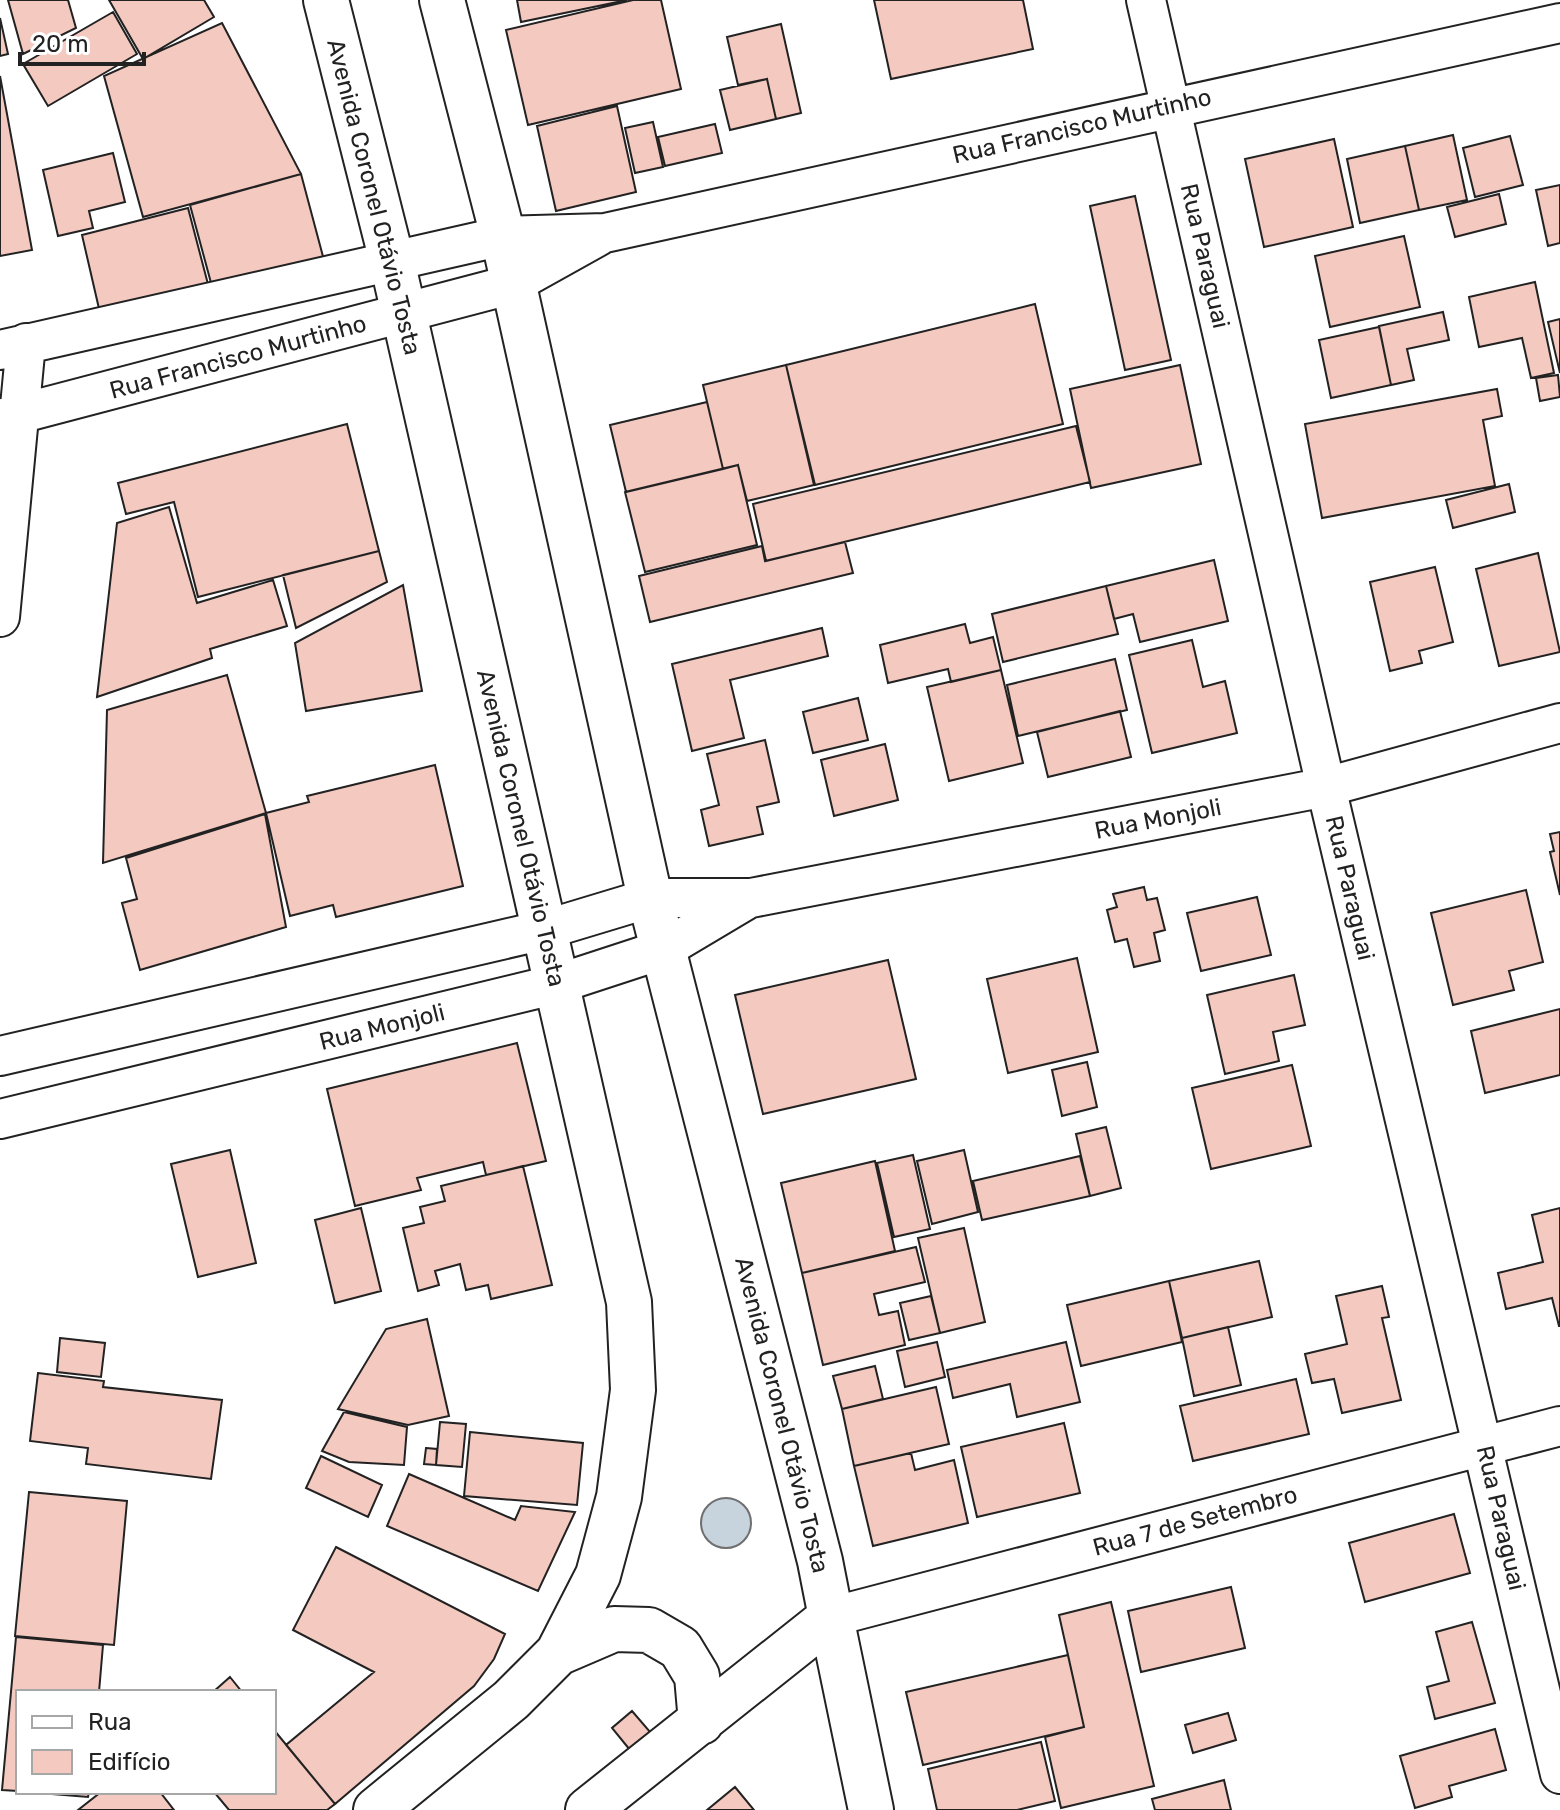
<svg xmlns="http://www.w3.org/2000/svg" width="1560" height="1810" viewBox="0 0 1560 1810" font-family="Rubik,sans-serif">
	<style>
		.water { fill: #c7d3dd; stroke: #6f6f6f; stroke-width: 2 }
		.building { fill: #f3c9c0; stroke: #222; stroke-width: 2 }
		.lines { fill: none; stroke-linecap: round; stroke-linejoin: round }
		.minor-casing { stroke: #222; stroke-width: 42 }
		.tertiary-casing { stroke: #222; stroke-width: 48 }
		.secondary-casing { stroke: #222; stroke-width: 48 }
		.minor { stroke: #fff; stroke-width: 38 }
		.tertiary { stroke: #fff; stroke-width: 44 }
		.secondary { stroke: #fff; stroke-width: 44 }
		.labels { text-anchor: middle; stroke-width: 6; stroke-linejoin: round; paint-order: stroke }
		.street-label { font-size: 24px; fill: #222; stroke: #fff }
	</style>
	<rect width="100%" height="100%" fill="#fff"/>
	<path class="water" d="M701 1523a25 25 0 1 1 50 0a25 25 0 1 1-50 0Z"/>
	<path class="building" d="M8,0H68L76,28L23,54Z
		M109,0H204L214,17L143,59Z
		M517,0H627L521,22Z
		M633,0H661L681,89L528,125L506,30Z
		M874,0H1023L1033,49L891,79Z
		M113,12L137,54L48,106L23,64Z
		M0,18L8,54L0,56Z
		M222,23L301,174L143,217L104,76Z
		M781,24L801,113L776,119L767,79L738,85L727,37Z
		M0,76L32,250L0,256Z
		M767,79L776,119L730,130L720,90Z
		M617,106L636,192L556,211L537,126Z
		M653,122L663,167L635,173L625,128Z
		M715,124L722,153L665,166L658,137Z
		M1453,135L1467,200L1419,210L1405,146Z
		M1510,136L1523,185L1475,197L1463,148Z
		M1334,139L1353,227L1264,247L1245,159Z
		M1405,146L1419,210L1360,223L1347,159Z
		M113,153L125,202L89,211L93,228L58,236L43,170Z
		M301,174L325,264L214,294L190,205Z
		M1560,185V243L1548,246L1536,190Z
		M1499,194L1506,224L1455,237L1447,207Z
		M1135,196L1171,360L1125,370L1090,206Z
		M188,208L209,288L100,313L82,235Z
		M1404,236L1420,307L1330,327L1315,256Z
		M1535,282L1554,373L1531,378L1522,338L1479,347L1469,297Z
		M1035,304L1063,424L815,485L786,365Z
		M1443,312L1449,340L1407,349L1414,380L1391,385L1379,326Z
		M1560,319V373L1548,322Z
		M1379,327L1391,385L1331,398L1319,340Z
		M786,365L814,485L747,501L738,465L723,469L703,385Z
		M1180,365L1201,464L1091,488L1070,389Z
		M1558,375L1560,397L1540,401L1536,378Z
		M1497,389L1502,416L1483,420L1495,486L1322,518L1305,424Z
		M707,402L723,469L626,492L610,425Z
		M347,424L379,551L198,597L174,502L126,514L118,483Z
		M1076,426L1090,482L766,561L753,504Z
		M738,465L757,545L645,572L625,492Z
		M1509,484L1515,512L1453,528L1446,500Z
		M169,507L197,603L273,580L287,626L210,649L212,658L97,697L117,523Z
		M845,542L853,573L650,622L639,576L762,546L765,561Z
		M379,551L387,582L296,628L283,575Z
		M1538,553L1560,652L1499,666L1476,569Z
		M1214,560L1228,621L1140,642L1133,614L1114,619L1106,586Z
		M1435,567L1453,642L1419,651L1422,663L1390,671L1370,582Z
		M403,585L422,691L306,711L295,643Z
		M1106,586L1118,634L1003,662L992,614Z
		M965,624L970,643L993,637L1001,670L951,682L948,669L888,683L880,645Z
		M822,628L828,656L730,680L744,738L692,751L672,664Z
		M1192,640L1203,687L1225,681L1237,733L1152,753L1129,655Z
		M1115,659L1127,710L1018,736L1007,685Z
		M1001,670L1023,763L949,781L927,687Z
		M227,675L266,813L103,863L107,710Z
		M858,698L868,740L813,753L803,712Z
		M1120,711L1131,757L1048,777L1037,732Z
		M765,740L779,802L757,807L763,834L709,846L701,810L719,805L707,754Z
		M885,744L898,800L834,816L821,760Z
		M435,765L463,886L336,917L333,905L290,916L266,813L309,802L307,796Z
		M265,814L286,927L140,970L122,903L137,899L126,858Z
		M1560,832V895L1550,852L1554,851L1550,834Z
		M1144,887L1147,900L1157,898L1165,930L1154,933L1160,961L1134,967L1127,939L1115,942L1107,910L1117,907L1113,894Z
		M1526,890L1543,962L1509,971L1514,990L1453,1005L1431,913Z
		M1257,897L1271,955L1201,971L1187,913Z
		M1077,958L1098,1052L1008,1073L987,979Z
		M888,960L916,1079L763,1114L735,995Z
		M1294,975L1305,1025L1273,1032L1279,1061L1225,1074L1207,995Z
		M1560,1009V1075L1485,1093L1471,1031Z
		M517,1043L546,1161L486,1175L483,1162L417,1178L421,1190L355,1206L327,1089Z
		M1087,1062L1097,1107L1062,1116L1052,1070Z
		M1292,1065L1311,1146L1211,1169L1192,1088Z
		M1106,1127L1121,1188L1090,1196L1076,1134Z
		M230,1150L256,1263L198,1277L171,1164Z
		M964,1150L978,1212L932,1224L917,1161Z
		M913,1155L930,1229L894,1237L877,1163Z
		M1080,1156L1090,1196L982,1220L973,1181Z
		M875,1161L895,1251L802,1273L781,1183Z
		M523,1166L552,1285L491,1299L488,1285L466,1290L460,1264L435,1271L439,1285L418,1291L403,1228L424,1223L420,1207L445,1201L441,1186Z
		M361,1208L381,1291L335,1303L315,1220Z
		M1560,1208V1326H1559L1552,1298L1506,1309L1498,1273L1543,1262L1532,1215Z
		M964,1228L985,1322L940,1333L918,1238Z
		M916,1247L925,1282L874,1294L879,1315L898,1311L905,1345L823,1365L802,1273Z
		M1259,1261L1272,1317L1182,1338L1169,1281Z
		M1169,1281L1182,1342L1081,1366L1067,1305Z
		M1382,1286L1389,1317L1382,1318L1401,1400L1342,1413L1334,1379L1312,1383L1305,1354L1347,1344L1336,1296Z
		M931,1296L940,1333L909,1340L900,1303Z
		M427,1319L449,1416L408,1425L338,1409L386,1329Z
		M1228,1327L1241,1385L1194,1396L1182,1338Z
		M60,1338L105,1343L101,1377L57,1372Z
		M937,1342L945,1377L905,1387L897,1351Z
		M1066,1342L1080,1402L1017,1417L1010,1384L953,1398L947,1370Z
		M875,1366L883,1399L842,1409L833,1376Z
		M38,1373L104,1381L103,1387L222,1400L211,1479L86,1464L88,1448L30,1441Z
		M1296,1379L1309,1434L1193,1461L1180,1406Z
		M936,1387L949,1444L854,1466L842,1409Z
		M344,1412L407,1427L404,1465L349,1462L322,1451Z
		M440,1422L466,1424L462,1467L436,1465Z
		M1064,1423L1080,1493L977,1517L961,1447Z
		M470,1432L583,1443L577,1505L464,1496Z
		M426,1448L437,1449L436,1465L424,1464Z
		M911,1453L915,1470L954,1460L968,1523L873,1546L854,1466Z
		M321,1456L382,1485L368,1517L306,1488Z
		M409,1474L515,1520L521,1506L575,1512L538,1591L387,1526Z
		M29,1492L127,1501L114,1645L15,1636Z
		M1454,1514L1470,1573L1365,1602L1349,1543Z
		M336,1547L505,1634L494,1659L474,1686L335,1804L286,1745L374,1672L293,1630Z
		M1231,1587L1245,1648L1141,1672L1128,1611Z
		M1111,1602L1154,1786L1061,1808L1045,1737L1084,1727L1059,1615Z
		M1472,1622L1495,1703L1435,1719L1427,1687L1449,1681L1436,1632Z
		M16,1637L103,1645L99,1692H18V1791L2,1790Z
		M1068,1655L1084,1727L923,1765L906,1692Z
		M230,1677L242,1692H213Z
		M632,1711L651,1733L630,1750L612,1728Z
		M1228,1713L1236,1740L1193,1753L1185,1725Z
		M1495,1729L1506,1770L1449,1786L1452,1797L1415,1808L1400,1756Z
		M274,1730L335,1804L327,1810H229L214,1792H274Z
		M1041,1742L1055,1801L1017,1810H937L928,1769Z
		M1224,1780L1231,1810H1155L1152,1799Z
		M735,1787L754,1810H707Z
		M27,1792H89L88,1797Z
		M101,1792H160L174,1810H78Z"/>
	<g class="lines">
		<defs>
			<path id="minor" d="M1146,0L1326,787L1560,1774
				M0,350L503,236L605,233L1560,23
				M0,419L513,284L599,236
				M0,617L26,343
				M0,1056L544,930L650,898H751L1326,787L1560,723
				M0,1119L557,984L664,949L748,899
				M831,1617L1560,1426"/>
			<path id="tertiary" d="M831,1617L871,1810"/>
			<path id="secondary" d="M326,0L392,261L629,1302L633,1390L619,1497L598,1575L558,1653L511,1700L376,1810
				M442,0L503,236L650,898L820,1561L831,1617L588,1810
				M558,1653L614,1629L649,1630L680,1648L697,1676L701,1722"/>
		</defs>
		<use href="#minor" class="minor-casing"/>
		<use href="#tertiary" class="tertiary-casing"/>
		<use href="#secondary" class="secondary-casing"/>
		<use href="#minor" class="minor"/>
		<use href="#tertiary" class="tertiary"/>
		<use href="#secondary" class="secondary"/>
	</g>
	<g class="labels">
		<g class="street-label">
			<text transform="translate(1082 126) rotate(-13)" y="8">Rua Francisco Murtinho</text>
			<text transform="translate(374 197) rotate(76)" y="8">Avenida Coronel Otávio Tosta</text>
			<text transform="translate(1205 256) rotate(77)" y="8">Rua Paraguai</text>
			<text transform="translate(238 357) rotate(-15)" y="8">Rua Francisco Murtinho</text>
			<text transform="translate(1158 819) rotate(-11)" y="8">Rua Monjoli</text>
			<text transform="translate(521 828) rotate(77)" y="8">Avenida Coronel Otávio Tosta</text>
			<text transform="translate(1350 888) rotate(77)" y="8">Rua Paraguai</text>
			<text transform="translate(382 1027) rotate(-14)" y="8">Rua Monjoli</text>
			<text transform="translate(782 1415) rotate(76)" y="8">Avenida Coronel Otávio Tosta</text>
			<text transform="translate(1501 1518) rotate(77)" y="8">Rua Paraguai</text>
			<text transform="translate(1195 1521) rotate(-15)" y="8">Rua 7 de Setembro</text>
		</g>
	</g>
	<rect x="16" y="1690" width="260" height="104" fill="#ffffff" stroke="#a7a7a7" stroke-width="2"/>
	<rect x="32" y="1716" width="40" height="12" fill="#ffffff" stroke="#a7a7a7" stroke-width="2"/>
	<text x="88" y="1730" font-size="24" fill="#222222">Rua</text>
	<rect x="32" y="1750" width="40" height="24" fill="#f3c9c0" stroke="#a7a7a7" stroke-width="2"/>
	<text x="88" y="1770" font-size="24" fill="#222222">Edifício</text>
	<path d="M20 52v12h124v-12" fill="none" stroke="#222222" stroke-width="4"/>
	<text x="32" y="52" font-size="24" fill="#222222" stroke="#ffffff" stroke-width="6" paint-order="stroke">20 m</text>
</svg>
